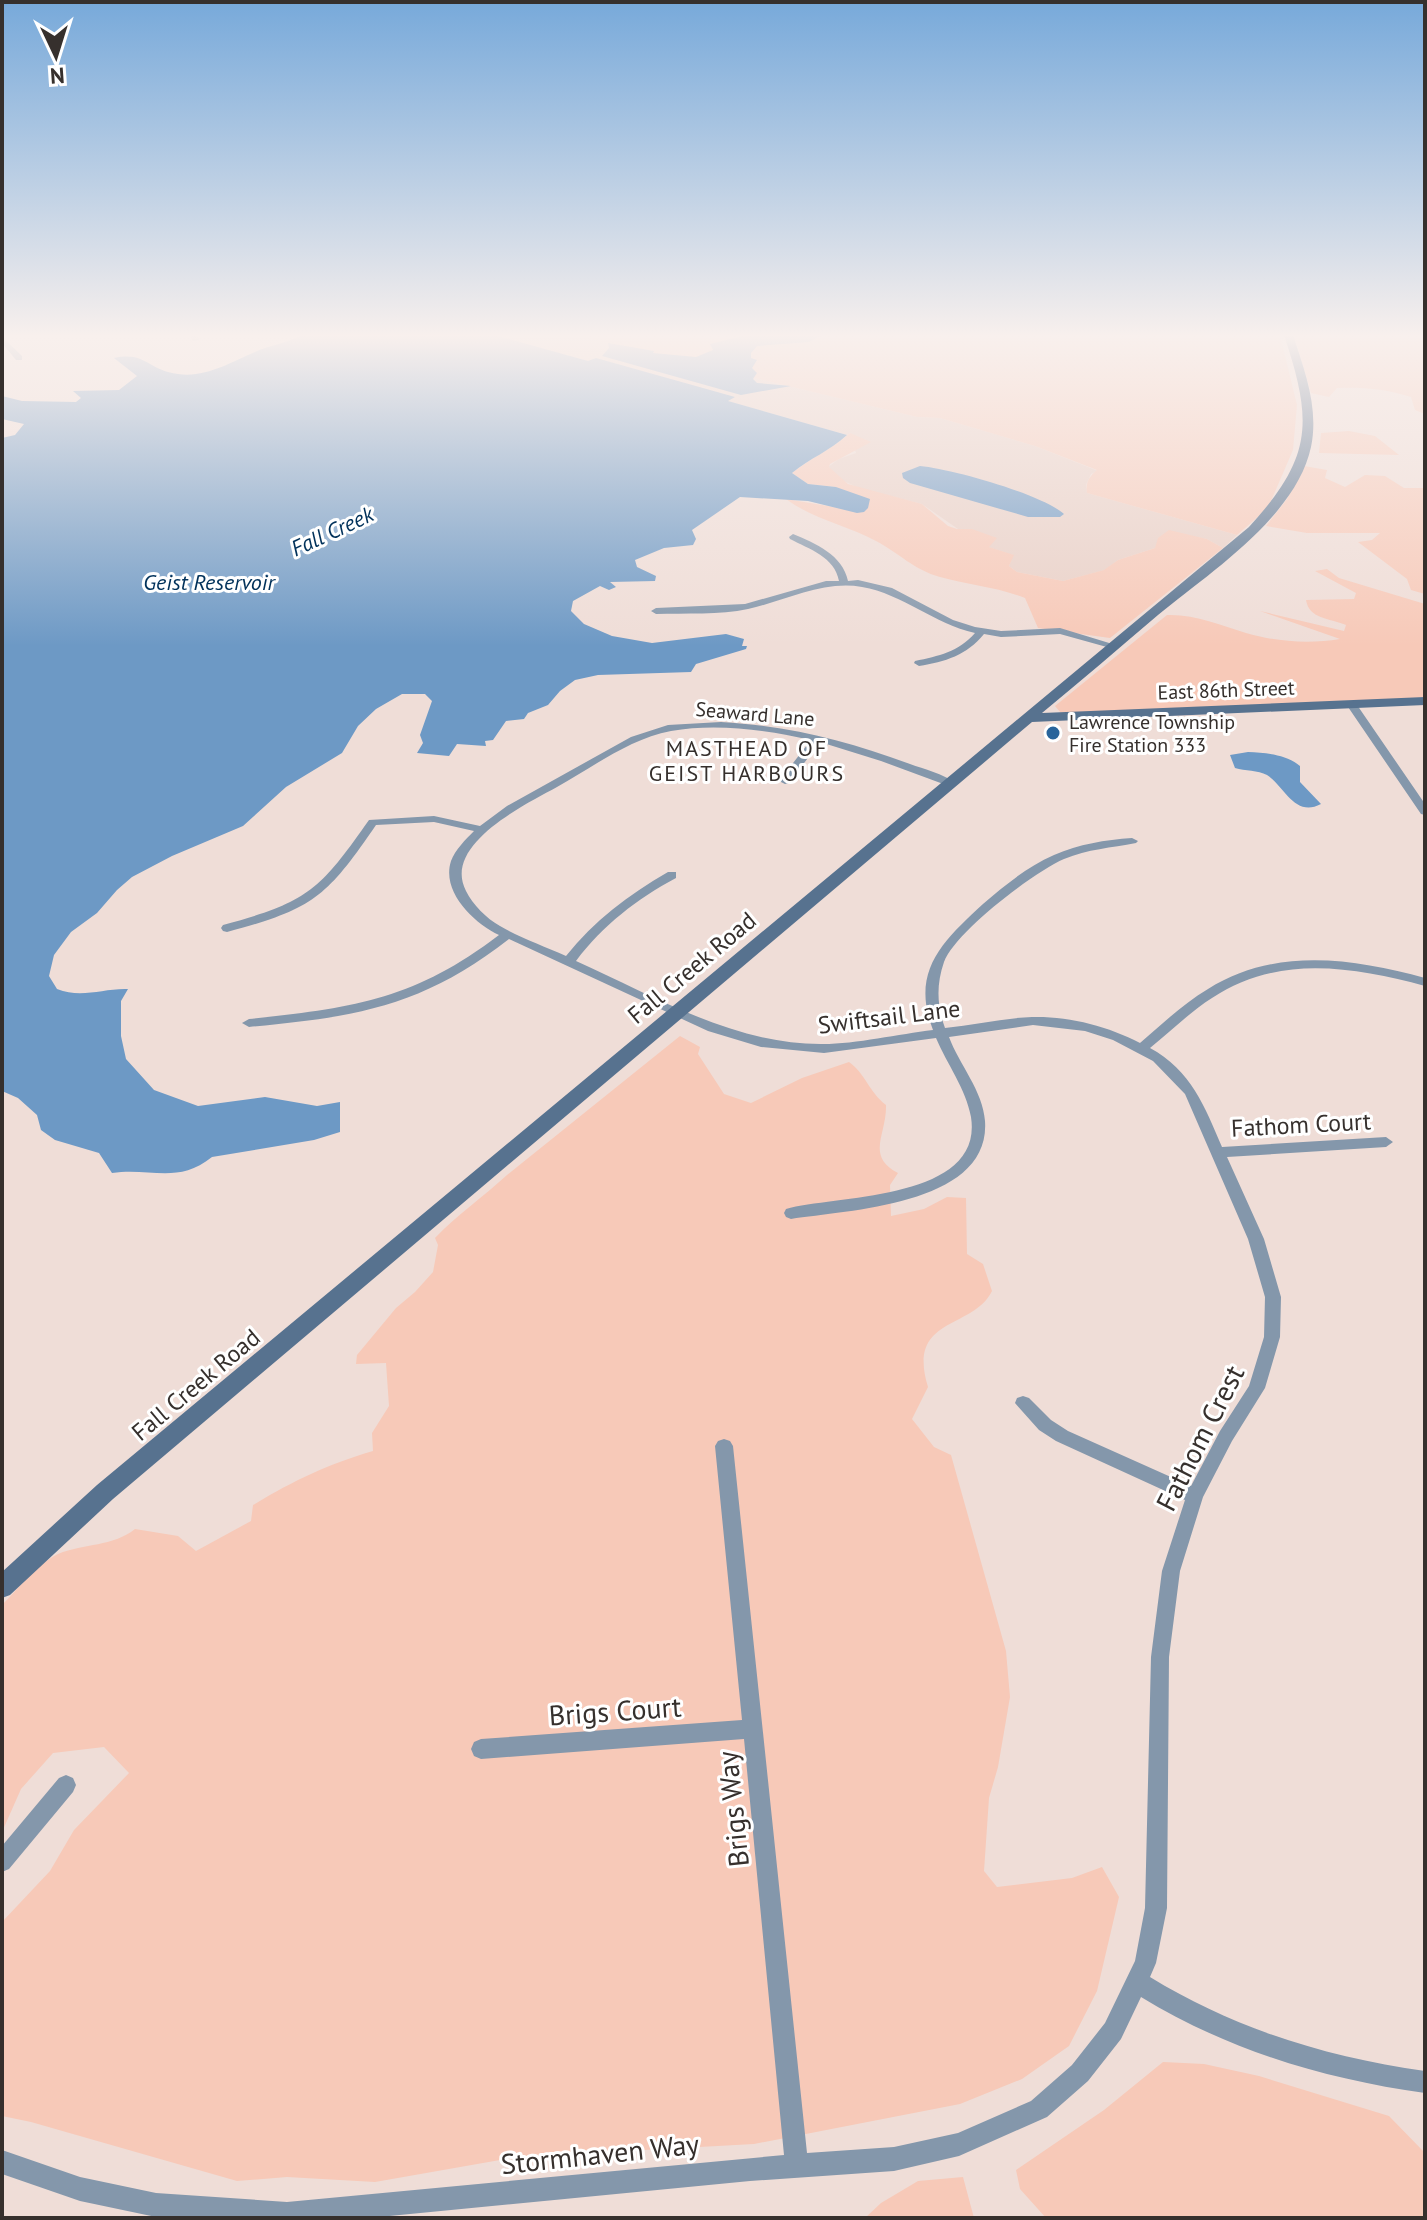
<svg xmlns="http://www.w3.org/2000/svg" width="1427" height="2220" viewBox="0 0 1427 2220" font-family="'PT Sans',sans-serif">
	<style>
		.built { fill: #e9d0c7 }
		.green { fill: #f7c9b8 }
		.water { fill: #6d99c5 }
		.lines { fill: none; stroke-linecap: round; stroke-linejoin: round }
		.street { fill: #8497ab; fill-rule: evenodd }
		.secondary { fill: #57728f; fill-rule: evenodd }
		.poi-dot { fill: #29649b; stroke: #fff; stroke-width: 3 }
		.labels { text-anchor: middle; stroke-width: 6; stroke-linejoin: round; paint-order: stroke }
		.far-street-label { font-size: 20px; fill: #36302d; stroke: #fff }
		.far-poi-label { font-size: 20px; fill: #36302d; stroke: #fff; text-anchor: start }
		.far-water-label { font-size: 22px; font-style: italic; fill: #00315a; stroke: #fff }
		.far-neighbourhood-label { font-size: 22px; letter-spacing: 2px; fill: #36302d; stroke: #fff }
		.street-label { font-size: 24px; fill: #36302d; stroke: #fff }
		.near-street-label { font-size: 28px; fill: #36302d; stroke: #fff }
	</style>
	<rect width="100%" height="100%" fill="#efddd7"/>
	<path class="built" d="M495,335H575L917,417L940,418L1035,446L1098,471L1091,474L1086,485L1087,493L1237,535L1223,548L1207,539L1168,532L1155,548L1118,560L1105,570L1063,581L1017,572L1009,566L1013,555L988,547L972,529H958L922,504L859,488L839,479L828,467L839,459L856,453L850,433L847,435Z"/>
	<path class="green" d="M575,335H1280L1297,405L1293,450L1268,508L1237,535L1087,493C1085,482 1090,476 1097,470L1035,446L940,418L917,417Z
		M1294,335H1425V414L1415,410L1411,397C1386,389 1363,387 1337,388L1329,397L1311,393Z
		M1349,431L1375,436L1399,455L1319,453L1321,433Z
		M850,433L871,442L830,464L829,467L848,484L922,504L948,526L957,529H972L997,538L989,547L1014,555L1009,566L1017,572L1063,581L1104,570L1118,560L1155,548L1158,538L1169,530L1207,539L1223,548L1110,638L1038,628L1025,598C997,587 969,585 940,577C914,570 899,553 876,541C846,525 813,519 786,499L852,510L836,487L808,484L792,473C811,458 832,449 850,433Z
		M1304,466L1327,470L1325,478L1345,487L1365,475L1385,476L1404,488H1425V594L1411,590L1407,579L1358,542L1372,540L1380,533H1307L1266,526L1287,499Z
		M1327,569L1339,578L1425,604V698L1061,713L1055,706L1167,615C1195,614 1220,625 1246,633C1276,642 1310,644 1340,639L1260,611L1344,631L1346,625C1329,618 1309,619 1306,600L1354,599L1356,593L1315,571Z
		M680,1036L700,1047L698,1054L724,1094L751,1103L802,1078L849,1062C865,1073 869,1092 886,1105C887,1134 865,1156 898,1173L890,1185L891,1216L924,1209L947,1197L966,1198L967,1254L983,1264L992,1291C973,1330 906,1316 928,1387L912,1419L934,1447L951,1455L1006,1651L1010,1697L998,1767L989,1798L984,1871L997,1887L1072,1878L1102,1867L1119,1897L1097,1991L1069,2046L1022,2079L960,2104L754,2144L517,2157L375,2182L287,2177L237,2181L31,2122L2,2116V1922L50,1871L74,1830L129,1773L104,1747L53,1753L21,1789L2,1832V1605C18,1589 37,1564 58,1554C85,1543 112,1547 135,1529L178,1536L196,1551L251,1521L253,1505C295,1480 326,1465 373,1451L372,1433L389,1406L386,1363L356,1364L357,1355L396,1308L415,1292L433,1272L438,1245L435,1238C457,1215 483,1197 507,1175Z
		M1163,2062L1204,2064L1259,2076L1389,2116L1425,2153V2218H1046L1020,2189L1016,2170L1104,2110Z
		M963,2177L974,2218H865L881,2203L918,2181Z"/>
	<path class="water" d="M302,335H495L588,361L596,358L735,397L728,401L847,435C830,451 810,458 792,473L808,484L836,487L870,499L868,508L864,512L857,513L808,501L740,497L692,530L696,539L693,545L664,548L635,560L637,567L656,576L655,581L610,582L616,587L609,590L600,586L573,601L571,611L584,624L612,636L652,643L726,634L744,639L742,646H747L746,649L696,664L691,672L598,675L575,680L560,691L548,705L528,713L524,719L506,721L493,740L485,741L486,746L457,744L449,756L417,753L423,743L420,735L432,701L425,694H402L376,709L358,726L342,753L286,787L243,826L172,856L132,877L117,890L97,913L71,932L54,955L49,976L57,989C82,999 103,988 128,989L121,1001V1036L126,1059L154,1090L198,1106L265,1097L317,1106L340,1102V1132L314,1140L212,1157C177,1185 150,1167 112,1173L99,1153L55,1140L41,1130L37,1115L18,1098L2,1091V438L15,435L24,424L2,419V396L22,401L76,402L81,398L73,391L119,390L137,376L114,358C146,351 147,370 178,374C206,378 231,362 255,352C270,345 288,343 302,335Z
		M746,335H822L809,342L757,346L751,353V358L757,360L752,368L757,373L753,379L757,383L791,386L741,395L602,356L609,348L608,343L654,351L653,353L696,357L713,350L710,344Z
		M920,466C952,469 1041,494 1064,514L1060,517H1028L910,483L903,478L902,473Z
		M1248,752C1266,753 1286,754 1300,766V782L1321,804C1295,818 1285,787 1267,775C1258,770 1245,771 1235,768L1230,755Z"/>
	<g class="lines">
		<path class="street" d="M190,335H197L199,340L193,341Z
			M2,337L22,356V360H16L2,343Z
			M793,534C815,543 843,555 848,581L858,580L892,588L953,620L975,627L1001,631L1060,628L1119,646L1114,649L1060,634L1001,637L984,634C967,655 945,662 919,666L914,663L915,661C939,656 958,652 975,633C934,624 903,594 862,587C823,580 785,601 748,609C720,615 685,613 656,614L651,611L656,608L745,604L826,581H839C835,557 809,549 790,539L789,537Z
			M1351,701L1355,702L1425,804V815L1421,814L1346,704Z
			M721,722C789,726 845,740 910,764C924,769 943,774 956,783L950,786L946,785L881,761L820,742L789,783L785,784L779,781L811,740C766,730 717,723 671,731C629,739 593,767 557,787C524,805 442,845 466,891C473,905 486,918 500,926C520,938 544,946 566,956C594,921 628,895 668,872H676V878C637,899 603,925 576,961C654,996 735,1045 823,1044C856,1044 899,1034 933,1030C910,971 943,941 983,904C1005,885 1027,867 1054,855C1079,844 1105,840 1132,838L1138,841L1136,843C1111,848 1088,849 1064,859C1034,872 955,932 944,962C936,985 937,1006 945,1028C974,1025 1003,1018 1032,1017C1068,1016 1108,1026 1140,1043C1162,1024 1183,1004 1208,989C1275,947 1352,958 1425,978V986C1353,967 1278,954 1212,998C1190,1012 1171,1031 1150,1048C1191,1070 1205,1107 1222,1147L1386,1137L1393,1142L1386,1147L1227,1157L1264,1239L1281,1297L1280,1337L1265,1388L1232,1441L1203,1497L1180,1571L1169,1657L1167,1908L1156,1963L1150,1977C1235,2029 1326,2057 1425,2071V2093C1324,2079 1228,2050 1141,1997L1121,2039L1088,2081L1047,2117L959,2156L894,2171L750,2181L369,2218L156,2217L80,2201L2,2174V2150L80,2177L156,2193L287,2202L784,2155L744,1739L481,1759L474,1756L471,1749L474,1742L481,1739L742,1720L715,1446L718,1441L724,1439L730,1441L733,1446L807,2153L894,2147L958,2133L1031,2101L1072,2065L1105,2023L1135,1961L1145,1908L1151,1657L1162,1571L1185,1500L1056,1441L1039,1430L1015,1403L1017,1398L1023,1396L1029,1398L1051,1420L1068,1431L1191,1486L1220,1431L1249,1386L1264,1337L1265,1297L1248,1239L1185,1094L1153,1061L1113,1040L1085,1031L1033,1025L949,1037C959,1064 983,1091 985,1121C991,1205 849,1210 791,1219L786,1217L784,1213L786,1209C836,1195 984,1201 971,1117C966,1089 947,1064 936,1038L824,1053L761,1047L708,1031L509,939C422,1007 355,1017 249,1027L242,1023L249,1019C352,1008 414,1000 499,935C474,923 441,892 451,861C455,850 466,839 474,831L434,822L376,825C326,898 313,909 227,932L223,931L221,928L223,925C308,902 319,891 369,820L434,816L480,826L507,806L631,737L668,725Z
			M66,1775L73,1778L76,1785L73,1792L9,1869L2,1872V1846L59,1778Z"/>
		<path class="secondary" d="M1284,335H1293C1305,372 1319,408 1311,447C1296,517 1209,573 1158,615C1119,648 1081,681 1042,713L1425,697V705L1032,722L113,1499L10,1595L2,1598V1572L97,1485L1249,527C1313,457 1313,422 1284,335Z"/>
	</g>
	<linearGradient id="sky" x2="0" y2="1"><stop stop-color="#77a9da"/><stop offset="0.52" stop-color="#f8f0ed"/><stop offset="1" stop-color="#f8f0ed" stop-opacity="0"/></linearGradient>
	<rect width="1427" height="646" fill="url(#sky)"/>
	<circle class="poi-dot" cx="1053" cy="733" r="8"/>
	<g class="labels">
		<g class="far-street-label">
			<text transform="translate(1226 690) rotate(-2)" y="7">East 86th Street</text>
			<text transform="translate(755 714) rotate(5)" y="7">Seaward Lane</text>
		</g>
		<g class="far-poi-label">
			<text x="1069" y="729">Lawrence Township<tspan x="1069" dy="23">Fire Station 333</tspan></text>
		</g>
		<g class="far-water-label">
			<text transform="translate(332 531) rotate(-25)" y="8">Fall Creek</text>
			<text x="209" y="590">Geist Reservoir</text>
		</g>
		<g class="far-neighbourhood-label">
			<text x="747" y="756">MASTHEAD OF<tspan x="747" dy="25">GEIST HARBOURS</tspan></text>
		</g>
		<g class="street-label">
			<text transform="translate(692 968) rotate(-40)" y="8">Fall Creek Road</text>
			<text transform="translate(889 1017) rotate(-7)" y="8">Swiftsail Lane</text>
			<text transform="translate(1301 1125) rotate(-3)" y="8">Fathom Court</text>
			<text transform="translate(196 1385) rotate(-40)" y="8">Fall Creek Road</text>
		</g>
		<g class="near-street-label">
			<text transform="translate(1200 1438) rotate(-63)" y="10">Fathom Crest</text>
			<text transform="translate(615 1711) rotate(-4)" y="10">Brigs Court</text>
			<text transform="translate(733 1809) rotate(-96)" y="10">Brigs Way</text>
			<text transform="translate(600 2154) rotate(-6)" y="10">Stormhaven Way</text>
		</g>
	</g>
	<rect width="1427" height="2220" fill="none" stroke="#36302d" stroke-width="8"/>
	<g transform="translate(56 56) rotate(176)" stroke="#ffffff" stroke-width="6" paint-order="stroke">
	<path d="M0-6L14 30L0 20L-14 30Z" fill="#36302d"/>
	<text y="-12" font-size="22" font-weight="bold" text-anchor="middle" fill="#36302d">N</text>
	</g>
</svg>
